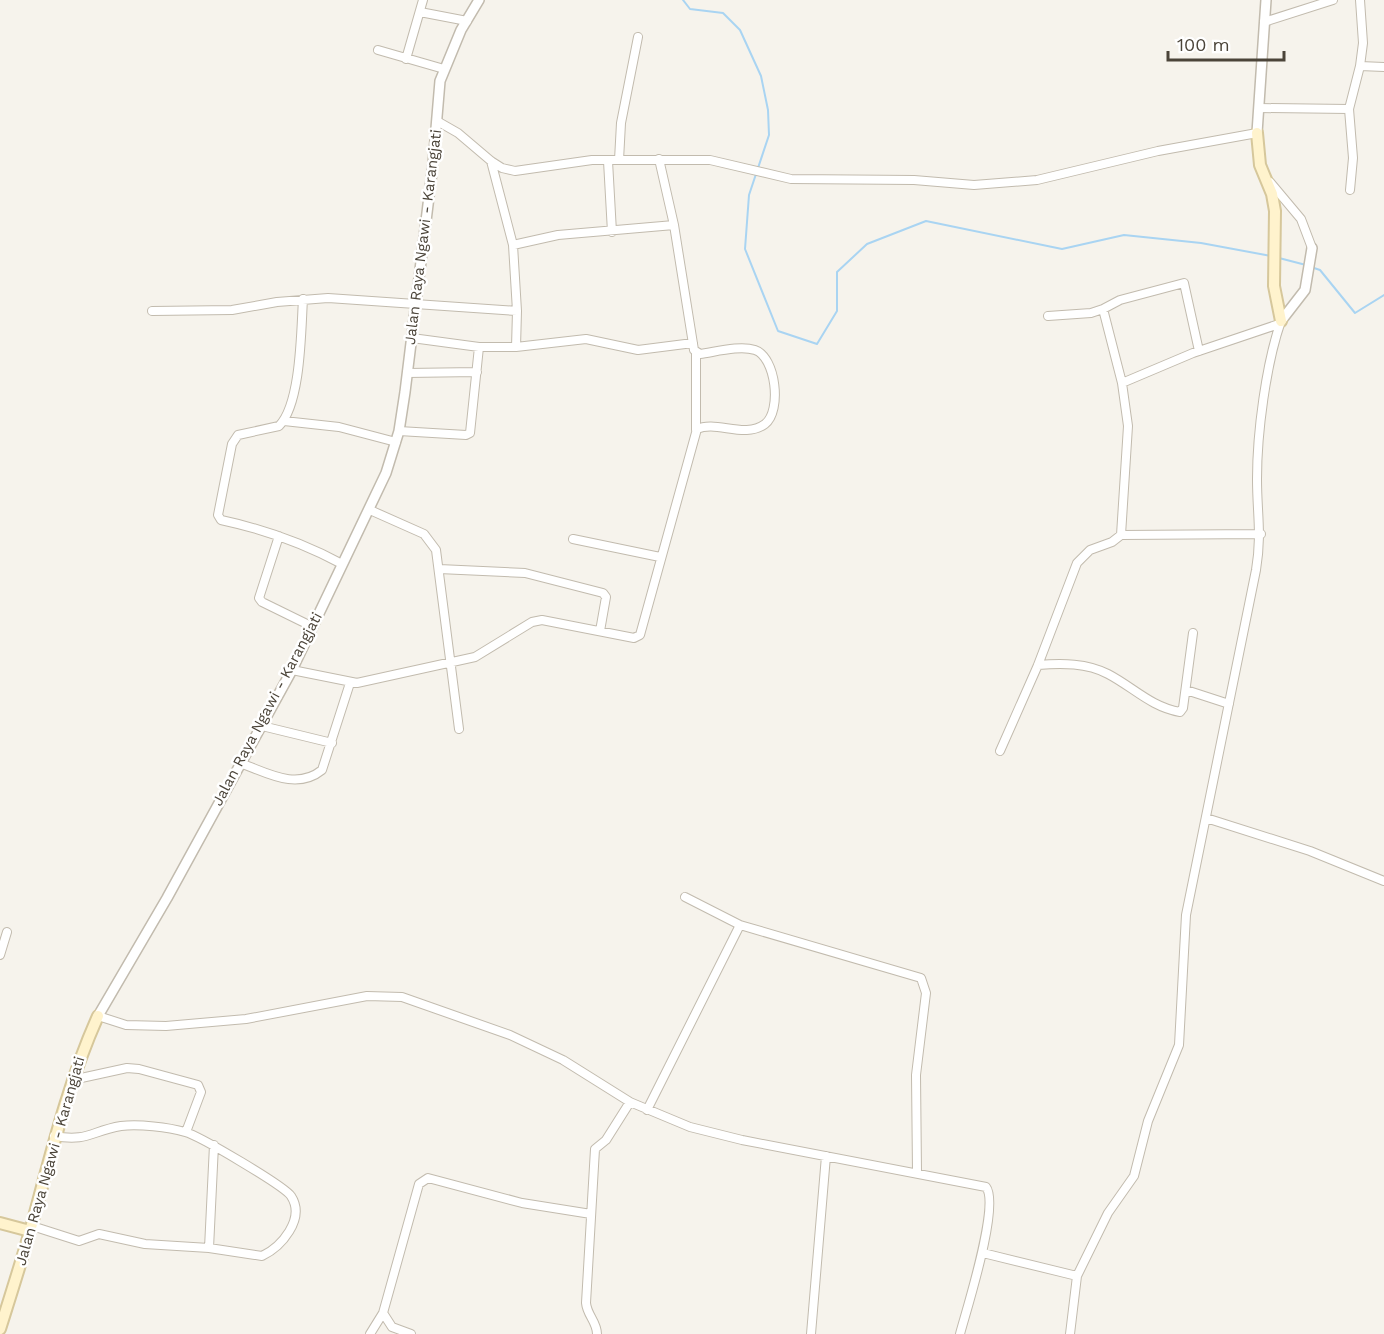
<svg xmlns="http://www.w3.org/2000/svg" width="1384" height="1334" viewBox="0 0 1384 1334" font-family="'Work Sans',sans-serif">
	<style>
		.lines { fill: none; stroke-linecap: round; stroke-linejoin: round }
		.stream { stroke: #a9d4f2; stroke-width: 2 }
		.minor-casing { stroke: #c2bbae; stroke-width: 10 }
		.tertiary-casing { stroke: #c2bbae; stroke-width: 12 }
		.secondary-casing { stroke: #d6c79b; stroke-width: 14 }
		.minor { stroke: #fff; stroke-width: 8 }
		.tertiary { stroke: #fff; stroke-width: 9 }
		.secondary { stroke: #fff3cd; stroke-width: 10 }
		.labels { text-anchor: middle; stroke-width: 5; stroke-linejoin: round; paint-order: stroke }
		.street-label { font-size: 15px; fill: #4b4439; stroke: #fff }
	</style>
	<rect width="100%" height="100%" fill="#f6f3ec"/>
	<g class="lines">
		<path class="stream" d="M683,0L690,9L723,13L740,30L761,76L768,110L769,135L749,195L745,249L778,331L817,344L837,311V272L867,244L926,221L1062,249L1124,235L1201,243L1271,256
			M1279,258L1306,265
			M1311,267L1320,270L1355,313L1384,295"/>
		<defs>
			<path id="minor" d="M420,12L467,21
				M1264,22L1333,0
				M378,50L444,69
				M406,59L423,0
				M1360,66L1384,67
				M1259,108L1349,109
				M437,121L458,133L491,161L502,168L515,171L592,160H710L791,179L914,180L974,185L1037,180L1158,151L1257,133
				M619,160L621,123L638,37
				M491,161L513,245L517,311L516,347
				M608,161L612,232
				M1270,182L1301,219L1312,248
				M1350,190L1353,158L1349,109L1360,66L1363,43L1360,0
				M513,245L558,235L674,225
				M303,299C301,331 301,404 279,426L238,435L232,444L218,515L221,520C263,529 303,543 342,564
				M152,311L232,310L277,302L328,298L517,311
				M1048,316L1091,313L1103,309
				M412,338L479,347H516L586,339L638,350L693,343
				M696,352V430
				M407,373L477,372
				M1122,383L1193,353L1279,324
				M284,421L339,427L396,442
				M399,431L466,435L470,433L479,347
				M370,510L424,534L436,550L459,729
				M1121,535L1128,426L1122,383L1103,309L1120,300L1184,283L1199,351
				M279,536L259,598L262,602L313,627
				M573,539L660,557
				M439,569L525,573L603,593L606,597L600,631
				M1038,665C1062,663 1087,663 1108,674C1133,687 1151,707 1180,712L1183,708L1193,633
				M292,670L357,683L475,657L532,622L542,620L634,638L640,635L697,429C716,420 745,439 765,424C782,411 776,357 755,350C740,345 715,352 700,354L694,350L674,225L659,159
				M1186,690L1229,704
				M262,726L332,743
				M1000,751L1038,665L1077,563L1090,550L1112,542L1121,535L1261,534
				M240,763C266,772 296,791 322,770L350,683
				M1206,818L1310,851L1384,881
				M685,897L740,925
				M0,955L7,932
				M98,1016L126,1025L166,1026L246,1019L367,996L402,997L510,1035L563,1060L630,1102L690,1127L742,1140L986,1187C1000,1205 967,1308 960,1334
				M72,1080L127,1068L139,1069L198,1085L201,1092L186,1132
				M647,1110L740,925L921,978L926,993L916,1075L917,1172
				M32,1226L79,1241L99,1234L145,1244L209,1248L262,1256C281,1247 306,1219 291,1196C284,1186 200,1136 185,1132C168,1127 139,1124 121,1126C91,1131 88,1142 54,1136
				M209,1248L214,1145
				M983,1253L1077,1276
				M370,1334L383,1313
				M411,1334L392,1327L383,1313L419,1184L428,1178L522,1203L591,1214
				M597,1334C597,1322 587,1315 586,1303L595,1149L606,1140L630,1102
				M811,1334L826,1156
				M1070,1334L1077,1276L1108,1213L1134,1176L1148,1121L1179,1045L1186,915L1256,570C1262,534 1257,514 1257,479C1257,433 1266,364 1281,321"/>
			<path id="tertiary" d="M1257,133L1266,0
				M1281,321L1305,290L1312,248
				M98,1016L167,898L292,670L386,473L399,431L405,392L433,164L440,81L461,30L479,0"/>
			<path id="secondary" d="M1257,133L1260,165L1272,194L1275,211L1274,286L1281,321
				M0,1223L30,1231
				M0,1329C11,1294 22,1260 32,1224C51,1154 68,1083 98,1016"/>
		</defs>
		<use href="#minor" class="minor-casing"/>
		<use href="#tertiary" class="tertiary-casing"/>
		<use href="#secondary" class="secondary-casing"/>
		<use href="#minor" class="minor"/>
		<use href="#tertiary" class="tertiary"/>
		<use href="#secondary" class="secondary"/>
	</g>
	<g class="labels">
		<g class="street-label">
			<text transform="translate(423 237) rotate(-83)" y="5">Jalan Raya Ngawi - Karangjati</text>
			<text transform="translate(267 709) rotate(-62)" y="5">Jalan Raya Ngawi - Karangjati</text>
			<text transform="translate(50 1161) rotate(-74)" y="5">Jalan Raya Ngawi - Karangjati</text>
		</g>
	</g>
	<path d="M1168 51v9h116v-9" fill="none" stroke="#4b4439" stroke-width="3"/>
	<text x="1177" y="51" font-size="18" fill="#4b4439" stroke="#ffffff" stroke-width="4.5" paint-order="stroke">100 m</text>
</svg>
